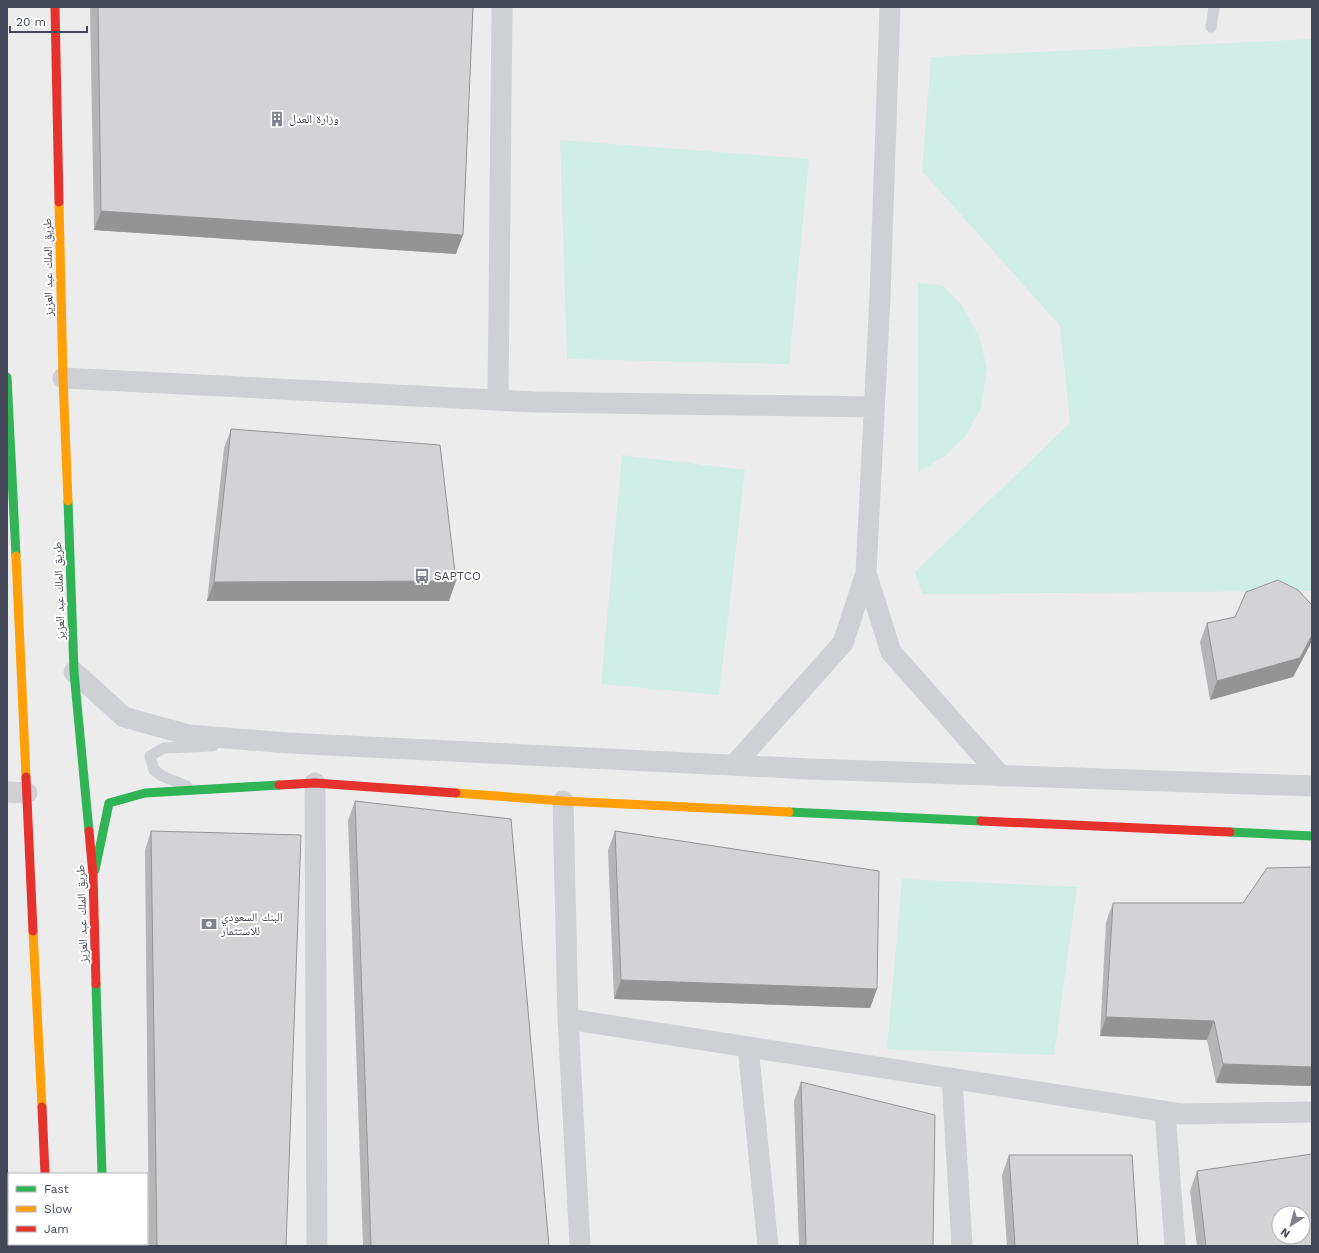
<svg xmlns="http://www.w3.org/2000/svg" width="1319" height="1253" viewBox="0 0 1319 1253" font-family="'Work Sans','Noto Naskh Arabic',sans-serif">
	<style>
		.green { fill: #d0ede6 }
		.lines { fill: none; stroke-linecap: round; stroke-linejoin: round }
		.lane { stroke: #cfd0d4; stroke-width: 11 }
		.street { stroke: #cfd0d4; stroke-width: 21 }
		.fast { stroke: #30b455; stroke-width: 9 }
		.slow { stroke: #ff9f0a; stroke-width: 9 }
		.jam { stroke: #e5322d; stroke-width: 9 }
		.wall { fill: #b5b5b7 }
		.shaded-wall { fill: #949495 }
		.building { fill: #d3d3d5; stroke: #949495; fill-rule: evenodd }
		.labels { text-anchor: middle; stroke-width: 4; stroke-linejoin: round; paint-order: stroke }
		.poi-label { font-size: 12px; fill: #444758; stroke: #fff; text-anchor: start }
		.street-label { font-size: 12px; fill: #444758; stroke: #fff }
	</style>
	<rect width="100%" height="100%" fill="#edecec"/>
	<path class="green" d="M1312,39V591L922,594L915,572L1070,423L1060,326L922,171L931,57Z
		M560,140L809,159L789,364L567,359Z
		M918,283L942,285L961,304L979,336L987,368L981,408L965,437L944,457L918,472Z
		M622,455L745,470L719,695L601,684Z
		M902,879L1077,887L1054,1055L887,1049Z"/>
	<g class="lines">
		<path class="lane" d="M1211,27L1214,7
			M187,786L162,776L154,770L150,756L164,748L213,746"/>
		<path class="street" d="M63,378L535,402L874,407
			M498,399L502,7
			M866,573L891,652L1001,776
			M74,672L124,717L189,735L288,743L810,769L1312,786
			M734,765L843,643L866,573L880,296L890,7
			M315,783L317,1246
			M7,792L27,793
			M563,801L568,1019L1181,1114L1312,1112
			M568,1019L580,1246
			M748,1047L768,1246
			M952,1078L962,1246
			M1165,1111L1175,1246"/>
		<path class="fast" d="M7,377L16,556
			M68,501L74,672L89,831
			M789,812L981,821
			M1230,832L1312,836
			M95,870L109,803L145,793L279,785
			M96,984L102,1174"/>
		<path class="slow" d="M59,202L63,378L68,501
			M16,556L26,777
			M456,793L563,801L789,812
			M33,931L42,1107"/>
		<path class="jam" d="M55,7L59,202
			M26,777L33,931
			M279,785L315,783L456,793
			M981,821L1230,832
			M89,831L93,875L96,984
			M42,1107L45,1174
			M49,1244V1246
			M103,1244L104,1246"/>
	</g>
	<path class="wall" d="M90,7H473L456,254L94,230Z
		M231,429L449,601H207L224,448Z
		M1312,605V639L1310,645L1293,677L1210,700L1200,642L1207,623Z
		M355,801L549,1246H363L348,820Z
		M151,831L286,1246H149L145,850Z
		M615,831L877,989L870,1008L614,999L608,850Z
		M1312,867V1086L1216,1083L1207,1040L1100,1036L1106,922L1113,903H1243Z
		M801,1082L933,1246H799L794,1101Z
		M1009,1155L1138,1246H1007L1002,1175Z
		M1197,1171L1312,1246H1197L1190,1191Z"/>
	<path class="shaded-wall" d="M101,211L463,235L456,254L94,230Z
		M456,581L449,601H207L214,582Z
		M1312,635V639L1310,645L1293,677L1210,700L1217,681Z
		M621,980L877,989L870,1008L614,999Z
		M1106,1017L1214,1021L1207,1040L1100,1036Z
		M1223,1064L1312,1067V1086L1216,1083Z"/>
	<path class="building" d="M98,7H473L463,235L101,211Z
		M231,429L440,445L456,581L214,582Z
		M1278,580L1298,590L1312,605V635L1300,658L1217,681L1207,623L1235,617L1246,592Z
		M355,801L511,819L549,1246H371Z
		M151,831L301,835L286,1246H157Z
		M615,831L879,871L877,989L621,980Z
		M1312,867V1067L1223,1064L1214,1021L1106,1017L1113,903H1243L1267,868Z
		M801,1082L935,1115L933,1246H806Z
		M1312,1154V1246H1206L1197,1171ZM1279,1213H1303V1237H1279Z
		M1009,1155H1132L1138,1246H1015Z"/>
	<defs>
		<symbol id="building-bare" viewBox="-9 -9 18 18"><path d="M-4-6H4V6H1V3H-1V6H-4ZM-2.5-4.3h1.7v1.8h-1.7ZM.8-4.3h1.7v1.8H.8ZM-2.5-1h1.7V.8h-1.7ZM.8-1h1.7V.8H.8Z" fill="#7f818c" stroke="#fff" stroke-width="2.5" paint-order="stroke"/></symbol>
		<symbol id="bus-bare" viewBox="-9 -9 18 18"><path d="M-5-6H5V4H4V6H2V4H-2V6H-4V4H-5ZM-3.5-4V0h7V-4ZM-3.5 1.2v1.5H-2V1.2ZM2 1.2v1.5H3.5V1.2Z" fill="#7f818c" stroke="#fff" stroke-width="2.5" paint-order="stroke"/></symbol>
		<symbol id="bank-bare" viewBox="-9 -9 18 18"><path d="M-6-4H6V4H-6ZM0-2.3a2.3 2.3 0 1 0 0 4.6a2.3 2.3 0 1 0 0-4.6Z" fill="#7f818c" stroke="#fff" stroke-width="2.5" paint-order="stroke"/></symbol>
	</defs>
	<g fill-rule="evenodd">
		<use href="#building-bare" x="266" y="108" width="22" height="22"/>
		<use href="#bus-bare" x="411" y="565" width="22" height="22"/>
		<use href="#bank-bare" x="198" y="913" width="22" height="22"/>
	</g>
	<g class="labels">
		<g class="poi-label">
			<text x="289" y="123">وزارة العدل</text>
			<text x="434" y="580">SAPTCO</text>
			<text x="221" y="921">البنك السعودي<tspan x="221" dy="14">للاستثمار</tspan></text>
		</g>
		<g class="street-label">
			<text transform="translate(48 267) rotate(-91)" y="4">طريق الملك عبد العزيز</text>
			<text transform="translate(59 591) rotate(-92)" y="4">طريق الملك عبد العزيز</text>
			<text transform="translate(82 914) rotate(-92)" y="4">طريق الملك عبد العزيز</text>
		</g>
	</g>
	<rect width="1319" height="1253" fill="none" stroke="#444758" stroke-width="16"/>
	<rect x="8" y="1173" width="140" height="72" fill="#ffffff" stroke="#b4b5bc"/>
	<rect x="16" y="1186" width="20" height="6" fill="#30b455" stroke="#b4b5bc"/>
	<text x="44" y="1193" font-size="12" fill="#444758">Fast</text>
	<rect x="16" y="1206" width="20" height="6" fill="#ff9f0a" stroke="#b4b5bc"/>
	<text x="44" y="1213" font-size="12" fill="#444758">Slow</text>
	<rect x="16" y="1226" width="20" height="6" fill="#e5322d" stroke="#b4b5bc"/>
	<text x="44" y="1233" font-size="12" fill="#444758">Jam</text>
	<g transform="translate(1291 1225) rotate(216)"><circle r="19" fill="#ffffff" stroke="#b4b5bc"/>
	<path d="M0-3L7 15L0 10L-7 15Z" fill="#7f818c"/>
	<text y="-6" font-size="11" font-weight="bold" text-anchor="middle" fill="#444758">N</text>
	</g>
	<path d="M10 26v6h77v-6" fill="none" stroke="#444758" stroke-width="2"/>
	<text x="16" y="26" font-size="12" fill="#444758" stroke="#ffffff" stroke-width="3" paint-order="stroke">20 m</text>
</svg>
